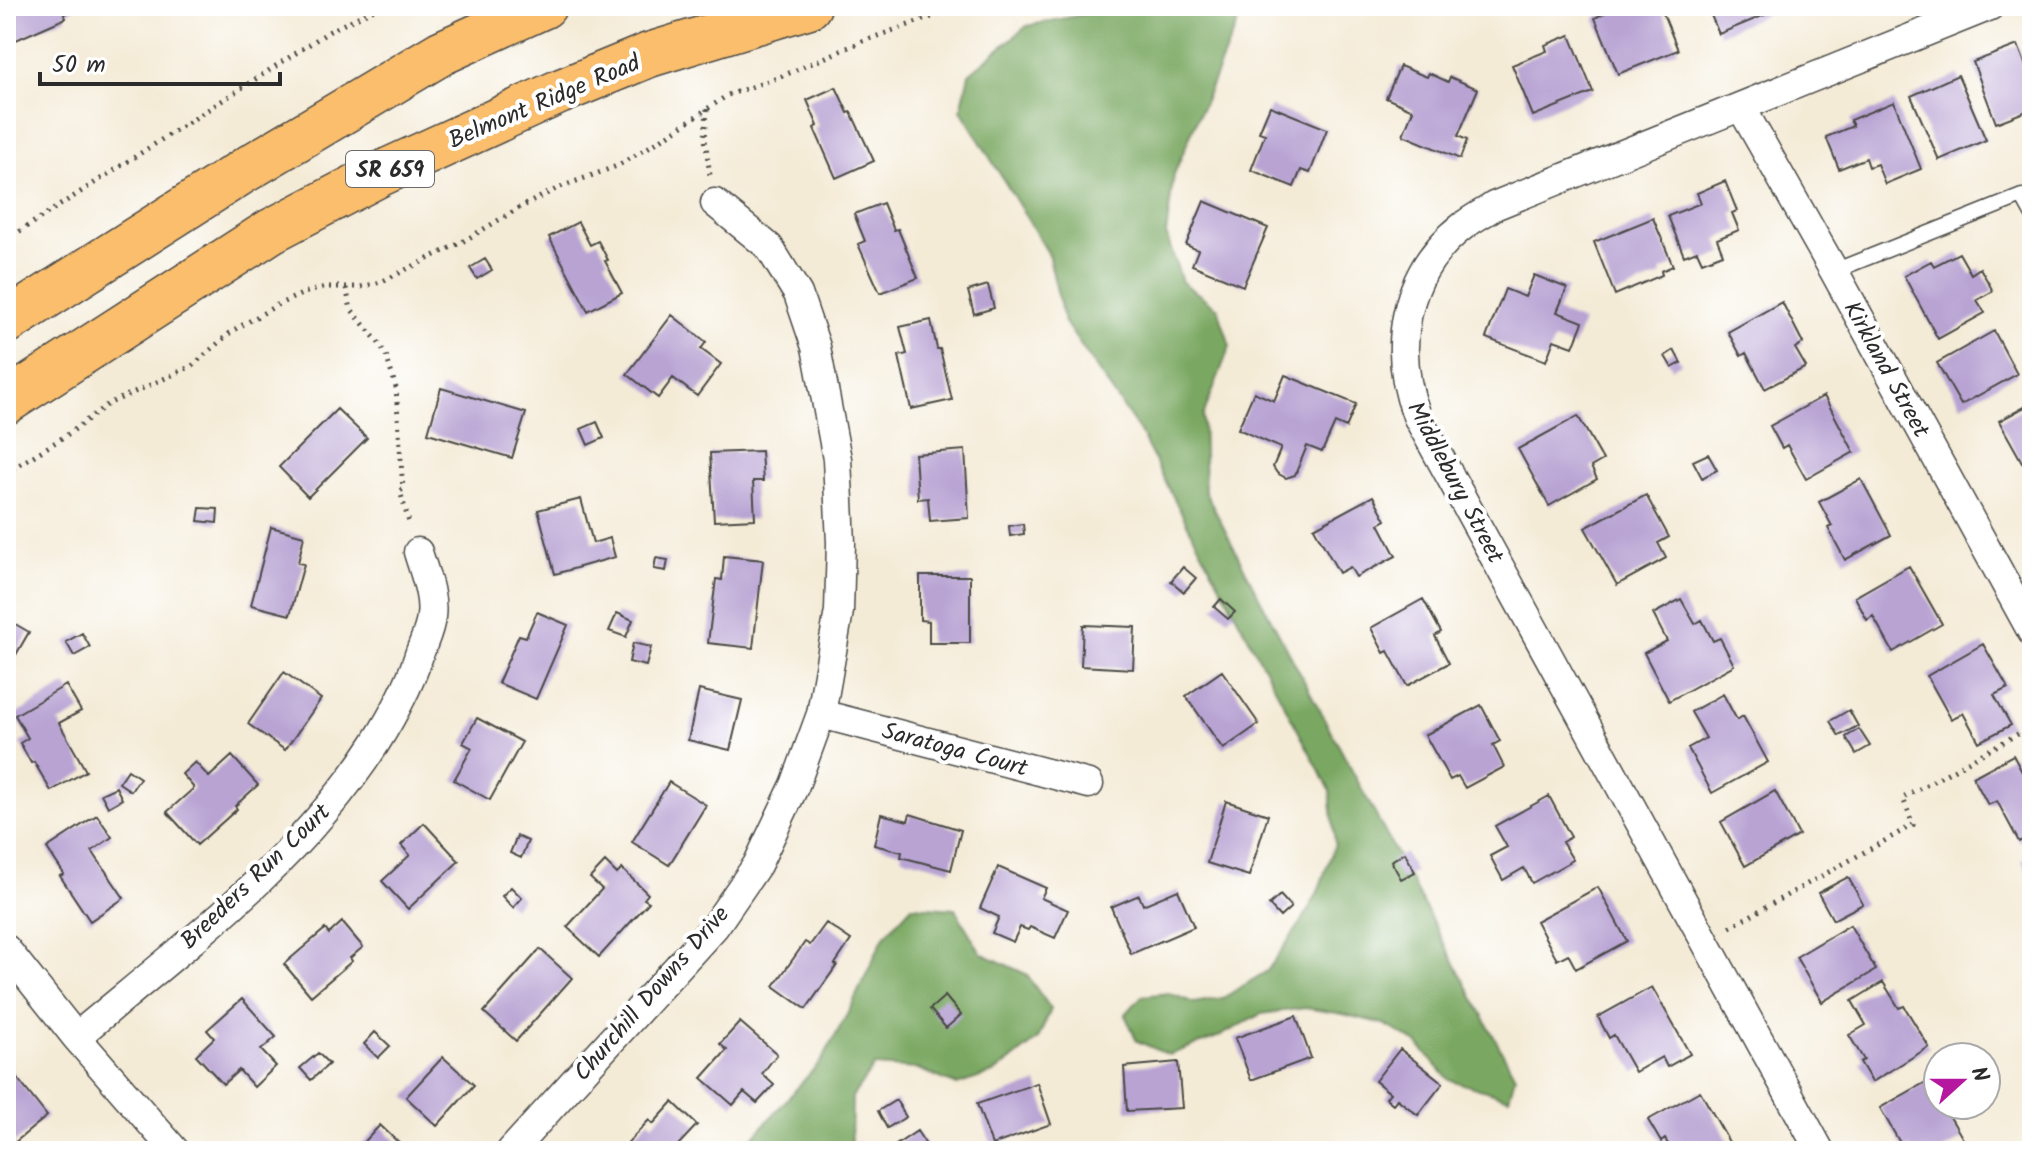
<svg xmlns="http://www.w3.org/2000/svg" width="2038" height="1157" viewBox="0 0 2038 1157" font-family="Kalam,sans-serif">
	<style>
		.forest { fill: #7aa862; stroke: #526a46; stroke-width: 2 }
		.building { fill: #b8a3d3 }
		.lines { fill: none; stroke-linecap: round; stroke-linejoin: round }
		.service-casing { stroke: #494845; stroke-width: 17 }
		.minor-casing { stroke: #494845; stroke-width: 31 }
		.primary-casing { stroke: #494845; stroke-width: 47 }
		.path { stroke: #494845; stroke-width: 5; stroke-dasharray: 2 6; stroke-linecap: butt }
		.service { stroke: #fff; stroke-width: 14 }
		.minor { stroke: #fff; stroke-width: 28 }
		.primary { stroke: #fabe6d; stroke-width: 44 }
		.labels { text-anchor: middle; stroke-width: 8; stroke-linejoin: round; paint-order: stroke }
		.shield { fill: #fff; stroke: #6b6b6b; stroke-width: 2 }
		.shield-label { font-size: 22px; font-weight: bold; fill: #2b2b2b }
		.street-label { font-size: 24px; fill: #2b2b2b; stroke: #fff }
	</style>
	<rect width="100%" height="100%" fill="#fff"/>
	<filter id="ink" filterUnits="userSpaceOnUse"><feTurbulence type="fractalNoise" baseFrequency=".0125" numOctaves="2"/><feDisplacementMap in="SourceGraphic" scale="16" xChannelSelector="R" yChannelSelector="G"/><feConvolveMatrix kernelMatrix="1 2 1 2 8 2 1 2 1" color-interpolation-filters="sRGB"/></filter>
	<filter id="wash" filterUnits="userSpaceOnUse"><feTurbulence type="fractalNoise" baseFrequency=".006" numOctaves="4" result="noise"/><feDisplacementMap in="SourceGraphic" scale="32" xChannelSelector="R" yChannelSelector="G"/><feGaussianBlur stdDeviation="1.8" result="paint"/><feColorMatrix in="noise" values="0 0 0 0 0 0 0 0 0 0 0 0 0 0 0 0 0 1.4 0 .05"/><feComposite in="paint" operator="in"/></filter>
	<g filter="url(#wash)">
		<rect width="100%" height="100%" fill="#f4ebd7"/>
		<path class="forest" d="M1124,6H1265L1241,15L1174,174L1166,234L1182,282L1218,308L1230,346L1203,416L1205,491L1254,587L1515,1076L1509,1098L1449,1080L1417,1043L1384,1024L1343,1014L1305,1008L1261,1014L1220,1036L1169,1055L1137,1041L1125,1015L1142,996L1169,993L1194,1003L1223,998L1267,971L1301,923L1317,894L1335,844L1330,790L1184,518L1140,432L1064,321L1048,253L961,110L969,74L1027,26Z
			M912,906L955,909L981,953L1026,974L1051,1009L1038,1039L996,1072L957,1085L918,1069L874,1066L852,1097L851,1147L846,1151H741L822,1060L851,1007L884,936Z"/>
		<g id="blocks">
			<path class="building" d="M6,6H79L64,14L66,18L7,44Z
				M1617,6H1660L1678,50L1618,74L1595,18Z
				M1707,6H1777L1779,9L1719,34Z
				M1570,35L1593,92L1533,116L1512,65L1547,51L1545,45Z
				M2018,45L2032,82V109L1996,123L1973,62Z
				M1400,66L1427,77L1429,73L1448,82L1450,77L1478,89L1458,136L1467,140L1460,159L1403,135L1413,110L1386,98Z
				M1958,75L1986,140L1939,160L1911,96Z
				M836,87L848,113L851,112L874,161L836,178L814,128L818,126L807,100Z
				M1894,102L1921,169L1885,184L1877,164L1869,167L1866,158L1839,169L1826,137L1853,126L1850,120Z
				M1270,106L1327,129L1310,173L1301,170L1294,187L1251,170L1265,134L1259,132Z
				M1725,181L1737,211L1732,213L1739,230L1717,239L1723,254L1702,262L1697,251L1684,256L1668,216L1701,203L1697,193Z
				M1204,201L1268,228L1243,286L1192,265L1198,250L1186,245Z
				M883,203L894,230L898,229L918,278L880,293L858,244L865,241L854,214Z
				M1653,218L1673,266L1661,271L1662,275L1615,295L1594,242Z
				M578,222L590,245L598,241L608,260L605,261L622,293L588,311L549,237Z
				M1959,253L1971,274L1980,268L1993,291L1977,300L1985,313L1938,339L1904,276L1931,261L1934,266Z
				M485,259L492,270L477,279L470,268Z
				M1534,275L1567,288L1557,312L1583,322L1573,347L1554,340L1546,361L1486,338L1505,289L1525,297Z
				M988,285L994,308L974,314L968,291Z
				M1782,302L1803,343L1795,348L1806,367L1765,389L1746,353L1741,356L1728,332Z
				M672,315L706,342L701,349L721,364L697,396L673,378L658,398L627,374Z
				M931,320L937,349H940L952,400L911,409L899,356L907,354L900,327Z
				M1994,331L2017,374L1961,405L1937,363Z
				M1674,350L1681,363L1672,368L1665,356Z
				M1285,375L1356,404L1346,428L1335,423L1322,452L1307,446L1295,475L1286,478L1277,473L1273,467L1281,448L1238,429L1254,392L1274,401Z
				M441,388L526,413L512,458L428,433Z
				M1824,396L1854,452L1806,479L1787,445L1782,448L1770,426Z
				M2032,403V459L2023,464L1999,421Z
				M337,409L367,438L308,497L279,467Z
				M1578,416L1603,460L1591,467L1597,479L1549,506L1518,449Z
				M597,422L604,438L588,445L581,429Z
				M965,450L969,518L930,521L928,498L918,499L915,454Z
				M761,451L763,481H753L755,519L714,521L710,453Z
				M1708,454L1717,470L1702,478L1693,461Z
				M1861,479L1891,535L1845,560L1828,528L1832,526L1819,502Z
				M2032,489V506L2025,493Z
				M1646,495L1669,537L1658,543L1666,558L1617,585L1585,528Z
				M1373,496L1386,520L1379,524L1396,556L1356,577L1350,567L1339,573L1314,528Z
				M581,499L593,543L610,538L615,557L555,574L538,510Z
				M200,508L218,509L217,523L198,521Z
				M1023,524L1024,534L1010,536L1009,526Z
				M271,527L304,536L298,563L304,564L290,615L251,605Z
				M724,556L763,560L753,648L708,643L716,579L722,580Z
				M656,558L668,560L666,571L654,569Z
				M1909,566L1942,624L1893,652L1873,616L1867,620L1855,597Z
				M1183,567L1196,578L1184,592L1171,581Z
				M920,576H970V643H929V621L920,620Z
				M1221,599L1235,612L1228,619L1214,607Z
				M1423,599L1441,632L1435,636L1449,663L1407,686L1388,651L1384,653L1371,628Z
				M1681,599L1695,624L1702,620L1713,641L1720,638L1734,665L1669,701L1644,653L1667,641L1653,614Z
				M537,612L568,625L536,699L498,683L519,635L526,637Z
				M617,613L633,620L626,637L609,631Z
				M10,621L29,632L6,672V629Z
				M1083,625L1135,627L1133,669L1081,666Z
				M82,633L90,647L74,656L66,642Z
				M633,643L651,647L646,666L629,662Z
				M1983,644L2008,688L1994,695L2011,725L1979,742L1963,713L1951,719L1927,676Z
				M1222,671L1259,724L1223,749L1186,696Z
				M284,672L321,699L285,750L248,724Z
				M66,685L81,711L59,723L86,771L51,791L34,762L31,763L20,743L28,738L15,715Z
				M699,690L742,700L730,750L688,740Z
				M1723,694L1737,720L1743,716L1768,762L1712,793L1688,748L1706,738L1691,712Z
				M1481,705L1500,741L1493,745L1504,767L1465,788L1458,776L1450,780L1425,735Z
				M1849,710L1858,726L1839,736L1830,721Z
				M477,718L522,742L490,800L454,780L472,748L463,743Z
				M1859,729L1870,746L1856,754L1846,737Z
				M2013,755L2028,783L2032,780V835L2019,842L1997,801L1988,805L1973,777Z
				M232,756L258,785L235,806L237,809L197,845L167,812L194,788L182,774L195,762L209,777Z
				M128,770L140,778L131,791L119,783Z
				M669,782L706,805L669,865L632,842Z
				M116,787L122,799L108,807L101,794Z
				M1775,791L1799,835L1745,866L1721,822Z
				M1549,796L1571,837L1562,842L1573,860L1532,883L1524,868L1503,880L1490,856L1507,847L1495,826Z
				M1226,801L1268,815L1249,876L1207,863Z
				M881,814L908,821L910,814L961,830L951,870L901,857L902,852L874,845Z
				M97,815L112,837L92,851L124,898L90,921L60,876L64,874L47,848Z
				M424,823L459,861L408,909L382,881L410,855L401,845Z
				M517,836L528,841L521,858L510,853Z
				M1405,853L1415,872L1401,879L1391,861Z
				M2032,855V879L2022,861Z
				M605,862L617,874L622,869L648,894L644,899L649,902L599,957L567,927L602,889L590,878Z
				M998,867L1046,888L1041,898L1068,910L1055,938L1030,927L1028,930L1020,927L1013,942L992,933L999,917L980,908Z
				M1848,877L1863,904L1833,920L1818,893Z
				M511,887L522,898L513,908L502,896Z
				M1598,887L1627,941L1576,969L1568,954L1557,960L1536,921Z
				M1178,890L1194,927L1131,954L1111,907L1139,895L1143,905Z
				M1280,895L1291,907L1280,917L1269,905Z
				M342,922L363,947L350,958L352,961L311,996L284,964L325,929L329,934Z
				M826,923L851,940L835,964L837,965L806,1009L774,986L805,942L810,945Z
				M1850,925L1876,970L1822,1002L1796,957Z
				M540,949L572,978L516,1041L484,1012Z
				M1883,982L1899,1008L1904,1006L1929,1047L1872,1082L1860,1062L1864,1060L1849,1035L1866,1025L1852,1001Z
				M1652,987L1690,1054L1667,1067L1662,1057L1635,1072L1614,1035L1609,1038L1598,1017Z
				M945,996L961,1015L946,1028L930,1009Z
				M242,999L276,1037L261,1050L276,1066L254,1087L239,1070L223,1084L196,1055L214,1038L207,1030Z
				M1296,1016L1311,1058L1251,1080L1235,1038Z
				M740,1022L777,1054L762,1074L774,1085L757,1103L744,1092L733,1105L702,1078L727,1050L720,1044Z
				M375,1032L390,1046L378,1058L364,1044Z
				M1400,1049L1443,1083L1418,1115L1397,1099L1393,1104L1386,1098L1390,1093L1375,1081Z
				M318,1053L329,1064L311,1080L300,1068Z
				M443,1057L474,1085L437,1126L406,1097Z
				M1178,1062L1182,1108L1127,1111L1124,1067Z
				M6,1064L47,1116L8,1148L6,1146Z
				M1935,1077L1938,1082V1105H1943L1963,1139L1941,1151H1912L1910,1147L1904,1150L1880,1108Z
				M1037,1083L1051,1124L992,1145L977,1104Z
				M1700,1091L1733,1149L1729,1151H1672L1665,1139L1661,1142L1648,1120Z
				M896,1100L906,1117L887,1128L878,1111Z
				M673,1102L697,1125L678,1145L680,1147L676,1151H620L649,1120L653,1124Z
				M380,1125L404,1148L402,1151H356Z
				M917,1131L930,1151H887Z"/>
		</g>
	</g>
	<g filter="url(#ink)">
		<use href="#blocks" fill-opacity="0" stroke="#494845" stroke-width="2"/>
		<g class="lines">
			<defs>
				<path id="service" d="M1834,271L2022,196L2032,214"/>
				<path id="minor" d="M1741,107L1834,271L2032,632
					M821,714L1089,784
					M6,949L76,1037L175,1151
					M76,1037C182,948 299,862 375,744C392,717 408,689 418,658C422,645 430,630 431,617C434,596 424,572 418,552
					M511,1151L715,926L757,865L795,785L821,714L839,611L841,543L837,459L816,347L798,294L769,247L715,203
					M1820,1151L1417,416C1391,349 1403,272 1463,226C1473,218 1484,213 1494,206L1990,6"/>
				<path id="primary" d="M6,322L245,170L441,53L544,6
					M6,402L271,231L380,174L559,92L649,55L809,6"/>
			</defs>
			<use href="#service" class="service-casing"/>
			<use href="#minor" class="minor-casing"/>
			<use href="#primary" class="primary-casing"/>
			<path class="path" d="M707,109L705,139L710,175
				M6,240L330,31L380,6
				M346,288L351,309L378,342L386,355L396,388L403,489L400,491L410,526
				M6,473L70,433L108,404L192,366L232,331L277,305L304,293L325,287H361L381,282L462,242L519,208L558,188L617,166L659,141L728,95L780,77L863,41L963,6
				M1730,927L1913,825L1903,798L2032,726"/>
			<use href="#service" class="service"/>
			<use href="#minor" class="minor"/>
			<use href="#primary" class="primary"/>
		</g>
	</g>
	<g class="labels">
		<rect class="shield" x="346" y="151" width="88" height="36" rx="6"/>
		<g class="shield-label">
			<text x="390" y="177">SR 659</text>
		</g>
		<g class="street-label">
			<text transform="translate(544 101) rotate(-23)" y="8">Belmont Ridge Road</text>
			<text transform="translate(1887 369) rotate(61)" y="8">Kirkland Street</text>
			<text transform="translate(1456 482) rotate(62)" y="8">Middlebury Street</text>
			<text transform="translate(955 749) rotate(15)" y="8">Saratoga Court</text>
			<text transform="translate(255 876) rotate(-44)" y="8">Breeders Run Court</text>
			<text transform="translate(651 993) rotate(-49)" y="8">Churchill Downs Drive</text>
		</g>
	</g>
	<rect width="2038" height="1157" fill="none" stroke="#fff" stroke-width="32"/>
	<g transform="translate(1962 1081) rotate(69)"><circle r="38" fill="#ffffff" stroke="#aaaaaa" stroke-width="2"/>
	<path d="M0-6L14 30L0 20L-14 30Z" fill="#b5179e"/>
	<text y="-12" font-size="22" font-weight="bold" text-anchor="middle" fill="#2b2b2b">N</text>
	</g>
	<path d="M40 72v12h240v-12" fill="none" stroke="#2b2b2b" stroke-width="4"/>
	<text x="52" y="72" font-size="24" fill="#2b2b2b" stroke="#ffffff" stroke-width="6" paint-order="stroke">50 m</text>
</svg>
